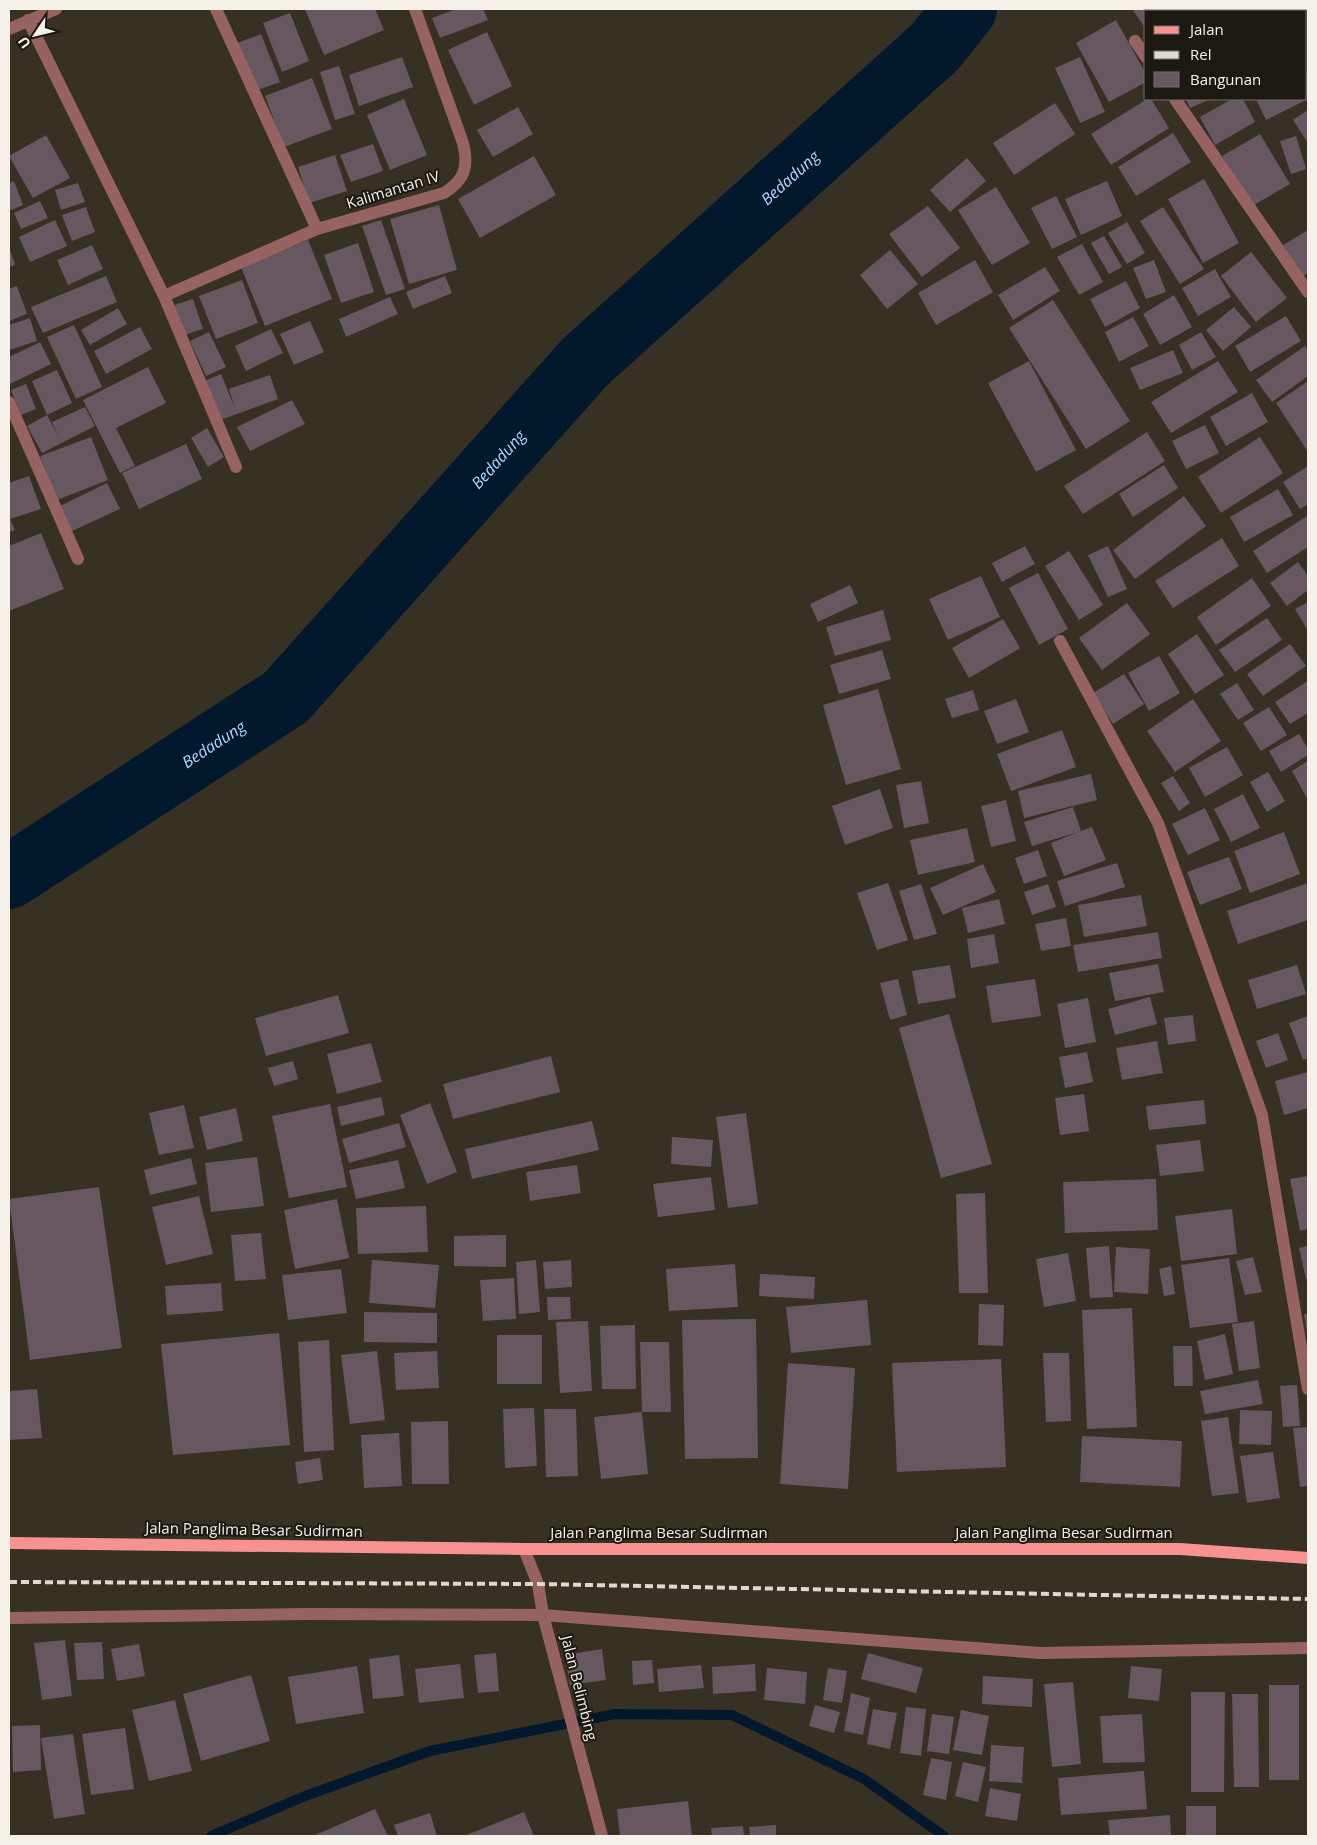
<svg xmlns="http://www.w3.org/2000/svg" width="1317" height="1845" viewBox="0 0 1317 1845" font-family="'Open Sans',sans-serif">
	<style>
		.lines { fill: none; stroke-linecap: round; stroke-linejoin: round }
		.stream { stroke: #02182d; stroke-width: 10 }
		.river { stroke: #02182d; stroke-width: 64 }
		.building { fill: #665761 }
		.minor { stroke: #966362; stroke-width: 12 }
		.primary { stroke: #f89291; stroke-width: 12 }
		.rail { stroke: #dfdad1; stroke-width: 4; stroke-dasharray: 8 4; stroke-linecap: butt }
		.labels { text-anchor: middle; stroke-width: 4; stroke-linejoin: round; paint-order: stroke }
		.street-label { font-size: 15px; fill: #f5f1e8; stroke: #1c1913 }
		.water-label { font-size: 16px; font-style: italic; fill: #afd7ff; stroke: #1c1913 }
	</style>
	<rect width="100%" height="100%" fill="#373123"/>
	<g class="lines">
		<path class="stream" d="M211,1836L305,1796L430,1751L615,1714L732,1715L864,1779L944,1836"/>
		<path class="river" id="s1" d="M9,877L286,697L585,362L935,47L965,9"/>
	</g>
	<path class="building" d="M305,9H375L384,30L324,55Z
		M456,9H483L488,20L440,38L432,18Z
		M1132,9H1204L1205,11H1146V29Z
		M1221,9H1279V10L1222,11Z
		M290,13L309,61L282,72L263,23Z
		M1116,20L1146,74V82L1109,102L1076,43Z
		M487,32L512,86L474,105L448,50Z
		M261,34L280,82L255,91L237,43Z
		M402,57L413,87L359,106L349,75Z
		M1080,57L1105,112L1080,123L1055,68Z
		M339,66L355,114L335,120L320,72Z
		M1306,70L1308,75V99L1266,120L1256,99H1306Z
		M312,78L332,129L284,147L265,96Z
		M404,99L427,155L390,170L367,115Z
		M1147,99H1151L1169,128L1111,165L1091,134Z
		M1186,99H1211L1190,108Z
		M1232,99H1243L1255,122L1215,145L1200,117Z
		M1055,103L1075,134L1014,175L993,143Z
		M518,107L533,134L493,157L477,130Z
		M1308,110V143L1293,120Z
		M1173,133L1191,162L1136,196L1118,167Z
		M1260,134L1290,184L1252,206L1222,156Z
		M46,135L70,178L33,198L9,156Z
		M1296,136L1306,169L1291,174L1280,141Z
		M373,144L383,171L351,182L340,155Z
		M335,155L347,191L309,203L298,167Z
		M534,156L556,195L480,238L458,199Z
		M967,158L986,181L950,212L930,190Z
		M1204,179L1239,243L1203,263L1168,199Z
		M14,181L23,205L9,211V183Z
		M1107,181L1122,216L1081,235L1065,199Z
		M78,183L85,202L61,210L55,190Z
		M996,187L1030,243L992,265L958,210Z
		M1056,196L1077,237L1052,249L1031,208Z
		M40,201L48,218L21,229L14,213Z
		M439,205L457,270L409,284L390,219Z
		M928,206L960,248L922,277L889,234Z
		M86,207L95,232L72,241L62,215Z
		M1163,207L1204,269L1180,284L1140,221Z
		M55,220L67,246L30,262L19,237Z
		M381,220L405,289L386,295L362,226Z
		M1127,222L1145,253L1127,264L1108,233Z
		M1308,230V273L1302,277L1283,245Z
		M1104,236L1122,267L1109,274L1091,243Z
		M308,240L332,299L265,326L241,267Z
		M358,243L374,292L341,303L324,255Z
		M1082,244L1103,282L1079,295L1057,257Z
		M92,245L103,269L68,285L57,260Z
		M9,247L15,265L9,267Z
		M890,250L918,284L887,309L860,275Z
		M1251,252L1287,298L1256,322L1221,276Z
		M975,260L993,292L936,325L918,293Z
		M1154,260L1166,292L1146,299L1133,268Z
		M1045,267L1060,291L1013,320L998,295Z
		M1215,269L1231,297L1198,316L1182,288Z
		M106,276L117,302L43,333L31,307Z
		M445,276L452,293L413,309L406,292Z
		M242,280L258,323L216,339L199,296Z
		M1126,281L1140,308L1105,327L1090,299Z
		M17,286L27,314L9,321V289Z
		M1174,295L1192,327L1160,345L1143,314Z
		M390,297L398,314L346,337L339,319Z
		M193,299L203,329L184,335L174,305Z
		M1053,300L1130,421L1086,449L1009,328Z
		M1234,307L1251,327L1223,351L1206,330Z
		M118,308L127,324L90,345L81,330Z
		M1286,316L1301,341L1250,372L1235,346Z
		M1133,317L1149,346L1119,362L1105,332Z
		M30,318L37,341L9,350V325Z
		M310,321L324,352L294,365L280,334Z
		M74,325L102,387L76,399L47,337Z
		M140,327L152,349L106,374L94,351Z
		M271,329L283,353L246,371L235,346Z
		M209,332L226,367L206,376L190,341Z
		M1201,332L1216,357L1192,370L1179,345Z
		M40,342L51,364L10,384L9,357Z
		M1305,346L1308,351V376L1272,402L1256,380Z
		M1173,350L1183,373L1140,390L1130,368Z
		M1029,361L1076,450L1036,472L988,383Z
		M1218,361L1238,392L1171,433L1151,402Z
		M148,367L166,403L116,428L135,466L120,473L83,400Z
		M57,370L72,403L47,415L32,381Z
		M221,374L235,408L229,389L270,375L278,399L220,420L204,381Z
		M1308,381V452L1276,403Z
		M26,384L36,409L21,415L11,390Z
		M1252,393L1268,422L1226,446L1210,417Z
		M292,400L305,424L250,451L237,427Z
		M85,407L95,426L42,453L27,426L47,415L59,437L52,422Z
		M1205,425L1219,453L1186,469L1172,441Z
		M207,428L224,457L208,467L191,438Z
		M1147,432L1165,461L1083,514L1064,486Z
		M91,437L108,480L57,500L40,456Z
		M1260,437L1283,473L1221,513L1198,477Z
		M186,444L202,479L139,509L122,473Z
		M1164,465L1178,488L1133,517L1119,494Z
		M1308,466V504L1300,509L1283,482Z
		M29,476L41,509L10,519L15,530L9,532V483Z
		M107,483L120,509L72,531L60,506Z
		M1278,489L1293,515L1244,542L1230,517Z
		M1184,496L1206,526L1135,579L1113,550Z
		M1307,516L1308,547L1267,573L1253,551Z
		M41,533L64,589L9,611V546Z
		M1222,538L1239,566L1173,608L1155,581Z
		M1025,546L1035,564L1002,582L992,563Z
		M1108,546L1127,589L1108,597L1088,555Z
		M1069,551L1103,605L1079,620L1045,566Z
		M1298,562L1308,576V590L1287,606L1270,583Z
		M1038,573L1068,629L1039,645L1009,588Z
		M981,576L1000,617L948,640L929,599Z
		M1252,578L1271,606L1216,645L1197,617Z
		M850,585L858,603L818,622L810,604Z
		M1308,602V631L1295,609Z
		M1127,603L1150,634L1102,670L1079,638Z
		M883,610L891,640L835,656L826,627Z
		M1267,618L1282,640L1235,672L1219,650Z
		M1003,619L1020,648L969,678L952,648Z
		M1197,634L1224,675L1195,694L1168,654Z
		M1290,644L1306,666L1263,696L1247,674Z
		M882,650L891,679L839,694L830,665Z
		M1159,656L1180,693L1149,711L1128,673Z
		M1124,674L1144,704L1113,724L1093,693Z
		M1308,681V713L1290,724L1275,702Z
		M1237,683L1254,710L1238,720L1220,694Z
		M878,689L901,769L846,785L823,705Z
		M973,690L979,710L952,718L945,699Z
		M1016,699L1029,732L997,744L984,711Z
		M1193,699L1221,741L1175,772L1147,731Z
		M1269,707L1287,735L1261,751L1243,723Z
		M1062,730L1076,767L1011,791L997,754Z
		M1299,734L1308,749V755L1281,772L1269,751Z
		M1227,747L1243,775L1205,797L1189,768Z
		M1308,761V800L1292,771Z
		M1268,772L1285,801L1267,812L1250,782Z
		M1091,774L1097,800L1024,818L1018,791Z
		M1173,776L1190,803L1179,811L1161,783Z
		M921,781L929,823L904,828L896,785Z
		M880,789L893,828L845,845L832,806Z
		M1243,794L1260,828L1231,842L1214,809Z
		M1006,800L1016,841L991,847L981,806Z
		M1073,807L1081,831L1092,827L1106,860L1064,876L1051,843L1078,832L1032,846L1024,822Z
		M1205,808L1220,840L1188,855L1172,824Z
		M967,828L975,862L918,875L910,840Z
		M1284,832L1300,874L1250,893L1234,851Z
		M1038,850L1047,876L1024,884L1015,858Z
		M1229,857L1242,889L1200,905L1187,872Z
		M1117,863L1125,887L1065,906L1057,881Z
		M983,864L996,892L943,915L930,888Z
		M888,883L908,940L877,950L857,893Z
		M1308,883V920L1238,944L1227,911Z
		M921,884L937,934L914,940L899,891Z
		M1048,884L1056,907L1032,915L1024,892Z
		M1141,895L1147,926L1084,937L1078,905Z
		M999,899L1005,924L968,933L962,908Z
		M1066,918L1071,946L1041,951L1035,924Z
		M1158,932L1162,958L1078,972L1073,945Z
		M994,934L999,963L971,968L967,939Z
		M1158,964L1164,992L1115,1001L1109,973Z
		M950,965L956,998L918,1004L912,971Z
		M1297,965L1306,994L1257,1009L1248,980Z
		M898,979L907,1015L890,1020L880,983Z
		M1035,979L1041,1016L992,1023L986,986Z
		M338,995L349,1033L266,1056L255,1018Z
		M1150,997L1157,1024L1115,1035L1108,1009Z
		M1088,998L1096,1042L1065,1048L1057,1004Z
		M949,1014L992,1164L941,1178L899,1028Z
		M1193,1015L1196,1041L1168,1045L1164,1018Z
		M1308,1016V1058L1303,1060L1289,1023Z
		M1278,1033L1288,1060L1266,1068L1256,1041Z
		M1157,1041L1163,1073L1122,1080L1116,1048Z
		M371,1043L382,1082L337,1094L327,1054Z
		M1087,1052L1093,1082L1065,1088L1059,1057Z
		M551,1056L560,1092L453,1119L443,1084Z
		M293,1061L298,1079L274,1086L268,1068Z
		M1308,1072V1108L1284,1115L1275,1081Z
		M1084,1094L1089,1131L1060,1135L1055,1098Z
		M381,1097L385,1115L341,1126L337,1107Z
		M1204,1100L1206,1124L1149,1130L1146,1106Z
		M430,1103L457,1172L427,1184L400,1115Z
		M330,1104L347,1187L289,1198L272,1116Z
		M184,1105L194,1148L159,1155L149,1113Z
		M236,1108L243,1141L207,1150L199,1117Z
		M746,1113L758,1204L728,1208L716,1117Z
		M592,1121L599,1150L472,1179L465,1149Z
		M399,1123L406,1147L349,1163L342,1139Z
		M672,1137L713,1140L711,1167L671,1164Z
		M1200,1140L1204,1171L1160,1176L1156,1145Z
		M257,1157L264,1206L211,1212L205,1163Z
		M191,1158L197,1184L150,1195L144,1170Z
		M398,1160L405,1188L356,1199L349,1170Z
		M577,1165L581,1193L530,1201L526,1172Z
		M1308,1176V1229L1300,1231L1290,1179Z
		M711,1177L715,1210L658,1217L653,1184Z
		M1156,1179L1158,1230L1065,1233L1063,1182Z
		M99,1187L122,1348L30,1360L9,1199Z
		M985,1193L988,1293H959L956,1194Z
		M199,1196L213,1254L166,1265L152,1207Z
		M337,1199L349,1258L295,1269L284,1210Z
		M426,1206L428,1252L358,1254L356,1208Z
		M1232,1209L1237,1254L1181,1261L1175,1216Z
		M261,1233L266,1279L235,1281L231,1235Z
		M506,1235V1267L454,1266V1236Z
		M1109,1246L1113,1297L1090,1298L1086,1248Z
		M1308,1246V1279H1306L1299,1248Z
		M1116,1247L1150,1249L1148,1294L1114,1292Z
		M1068,1253L1076,1301L1044,1307L1036,1259Z
		M1253,1257L1262,1292L1245,1295L1236,1261Z
		M1229,1258L1238,1322L1190,1328L1181,1265Z
		M372,1260L439,1265L435,1308L369,1303Z
		M536,1260L540,1312L519,1314L516,1262Z
		M571,1260L572,1287L545,1289L543,1262Z
		M735,1264L738,1307L669,1311L666,1269Z
		M1171,1266L1175,1294L1164,1296L1159,1269Z
		M341,1269L347,1313L288,1320L282,1275Z
		M760,1274L815,1277L814,1299L759,1296Z
		M514,1278L516,1319L483,1321L480,1280Z
		M221,1283L223,1311L167,1315L165,1286Z
		M547,1297H570L571,1319L548,1320Z
		M867,1300L871,1345L791,1353L786,1307Z
		M979,1304L1004,1305L1003,1346L978,1345Z
		M1132,1308L1137,1427L1087,1429L1082,1310Z
		M364,1312L437,1313V1343L364,1342Z
		M1304,1314H1308V1333H1307Z
		M756,1319L758,1458L685,1459L682,1320Z
		M588,1321L592,1391L560,1393L556,1322Z
		M1254,1321L1260,1368L1239,1371L1232,1324Z
		M635,1325L636,1389H602L600,1326Z
		M279,1333L290,1445L173,1455L161,1344Z
		M1225,1334L1233,1374L1205,1380L1197,1341Z
		M497,1335H542V1384H497Z
		M329,1340L334,1450L304,1452L298,1342Z
		M640,1342H669L671,1412H642Z
		M1173,1346H1192L1193,1386H1174Z
		M377,1351L385,1420L350,1424L341,1355Z
		M437,1351L439,1388L396,1390L394,1353Z
		M1043,1353H1069L1071,1421L1046,1422Z
		M1001,1359L1006,1467L897,1472L892,1363Z
		M788,1363L855,1368L848,1489L780,1484Z
		M1258,1380L1263,1404L1205,1414L1200,1391Z
		M1297,1385L1300,1426L1283,1427L1280,1386Z
		M37,1389L42,1438L9,1440V1391Z
		M534,1408L537,1466L505,1468L503,1409Z
		M544,1409H576L578,1476L546,1477Z
		M1240,1410L1272,1411L1271,1445L1239,1444Z
		M642,1412L648,1474L601,1479L594,1417Z
		M1228,1417L1239,1493L1212,1496L1201,1421Z
		M448,1421L449,1484H412L411,1422Z
		M1308,1427V1486L1300,1487L1293,1428Z
		M399,1433L402,1486L364,1488L361,1435Z
		M1082,1436L1182,1441L1180,1487L1080,1482Z
		M1273,1452L1280,1498L1247,1503L1240,1456Z
		M320,1458L323,1480L298,1484L295,1462Z
		M65,1640L72,1696L42,1700L34,1643Z
		M102,1642L104,1679L77,1680L74,1643Z
		M139,1644L145,1676L117,1681L111,1649Z
		M602,1649L606,1680L570,1685L565,1655Z
		M496,1653L499,1691L478,1693L474,1655Z
		M868,1653L923,1668L916,1693L861,1679Z
		M399,1655L404,1696L373,1699L369,1659Z
		M652,1660L654,1683L633,1685L632,1661Z
		M460,1664L464,1698L419,1703L415,1669Z
		M755,1664L756,1691L713,1694L712,1667Z
		M701,1665L704,1688L659,1692L657,1669Z
		M357,1666L364,1713L296,1724L288,1677Z
		M1131,1666L1162,1669L1159,1701L1128,1698Z
		M767,1668L807,1672L805,1704L764,1700Z
		M828,1668L847,1671L842,1703L823,1700Z
		M251,1675L270,1741L201,1761L183,1694Z
		M983,1676L1033,1679L1032,1707L982,1704Z
		M1073,1682L1081,1764L1052,1767L1044,1684Z
		M1269,1685H1299V1780H1269Z
		M1191,1692H1225L1224,1792H1191Z
		M851,1693L870,1698L863,1735L844,1731Z
		M1232,1694H1258L1259,1787H1234Z
		M175,1700L192,1771L149,1781L132,1710Z
		M815,1705L840,1712L834,1733L809,1726Z
		M906,1707L926,1709L921,1756L900,1753Z
		M873,1709L897,1713L890,1749L867,1744Z
		M961,1710L989,1716L982,1755L953,1750Z
		M932,1714L954,1717L949,1754L927,1751Z
		M1142,1714L1145,1762L1103,1763L1100,1716Z
		M40,1725L41,1770L13,1772L12,1726Z
		M125,1728L134,1789L91,1795L82,1734Z
		M73,1734L85,1814L54,1819L41,1738Z
		M991,1745L1024,1747L1022,1783L989,1781Z
		M931,1758L952,1762L946,1800L923,1795Z
		M963,1762L986,1767L978,1802L955,1796Z
		M1144,1771L1147,1809L1061,1815L1058,1778Z
		M990,1788L1021,1794L1017,1821L985,1816Z
		M688,1801L692,1836H620L617,1809Z
		M1186,1806H1216V1836H1186Z
		M375,1809L388,1836H313Z
		M524,1812L534,1836H464Z
		M430,1813L437,1836H398L394,1825Z
		M1170,1815L1171,1836H1110L1108,1820Z
		M776,1825V1836H750L749,1827Z
		M743,1826L744,1836H712L711,1828Z"/>
	<g class="lines">
		<path class="minor" d="M216,9L317,229
			M28,20L164,296L236,467
			M9,29L56,9
			M1135,41L1146,57
			M1175,99L1308,292
			M164,296L317,229L444,193C465,180 469,166 463,143L415,9
			M9,402L78,559
			M1060,641L1158,823L1262,1115L1308,1389
			M524,1549L538,1584L543,1615L602,1836
			M9,1618L307,1614L543,1615L1040,1653L1308,1648"/>
		<path class="primary" d="M9,1543L524,1549H1180L1308,1558"/>
		<path class="rail" d="M9,1582L538,1584L1308,1599"/>
	</g>
	<g class="labels">
		<g class="street-label">
			<text transform="translate(393 190) rotate(-17)" y="5">Kalimantan IV</text>
			<text transform="translate(254 1530) rotate(1)" y="5">Jalan Panglima Besar Sudirman</text>
			<text x="659" y="1538">Jalan Panglima Besar Sudirman</text>
			<text x="1064" y="1538">Jalan Panglima Besar Sudirman</text>
			<text transform="translate(579 1688) rotate(76)" y="5">Jalan Belimbing</text>
		</g>
		<g class="water-label">
			<text dy="6" stroke="none"><textPath href="#s1" startOffset="1055">Bedadung</textPath></text>
			<text dy="6" stroke="none"><textPath href="#s1" startOffset="649">Bedadung</textPath></text>
			<text dy="6" stroke="none"><textPath href="#s1" startOffset="244">Bedadung</textPath></text>
		</g>
	</g>
	<rect width="1317" height="1845" fill="none" stroke="#f5f1e8" stroke-width="20"/>
	<rect x="1144" y="10" width="162" height="90" fill="#1c1913" stroke="#736f68"/>
	<rect x="1154" y="26" width="25" height="8" fill="#f89291" stroke="#736f68"/>
	<text x="1190" y="35" font-size="15" fill="#f5f1e8">Jalan</text>
	<rect x="1154" y="51" width="25" height="8" fill="#dfdad1" stroke="#736f68"/>
	<text x="1190" y="60" font-size="15" fill="#f5f1e8">Rel</text>
	<rect x="1154" y="72" width="25" height="15" fill="#665761" stroke="#736f68"/>
	<text x="1190" y="85" font-size="15" fill="#f5f1e8">Bangunan</text>
	<g transform="translate(35 35) rotate(235)" stroke="#1c1913" stroke-width="4" paint-order="stroke">
	<path d="M0-4L9 19L0 12L-9 19Z" fill="#f5f1e8"/>
	<text y="-8" font-size="14" font-weight="bold" text-anchor="middle" fill="#f5f1e8">U</text>
	</g>
</svg>
